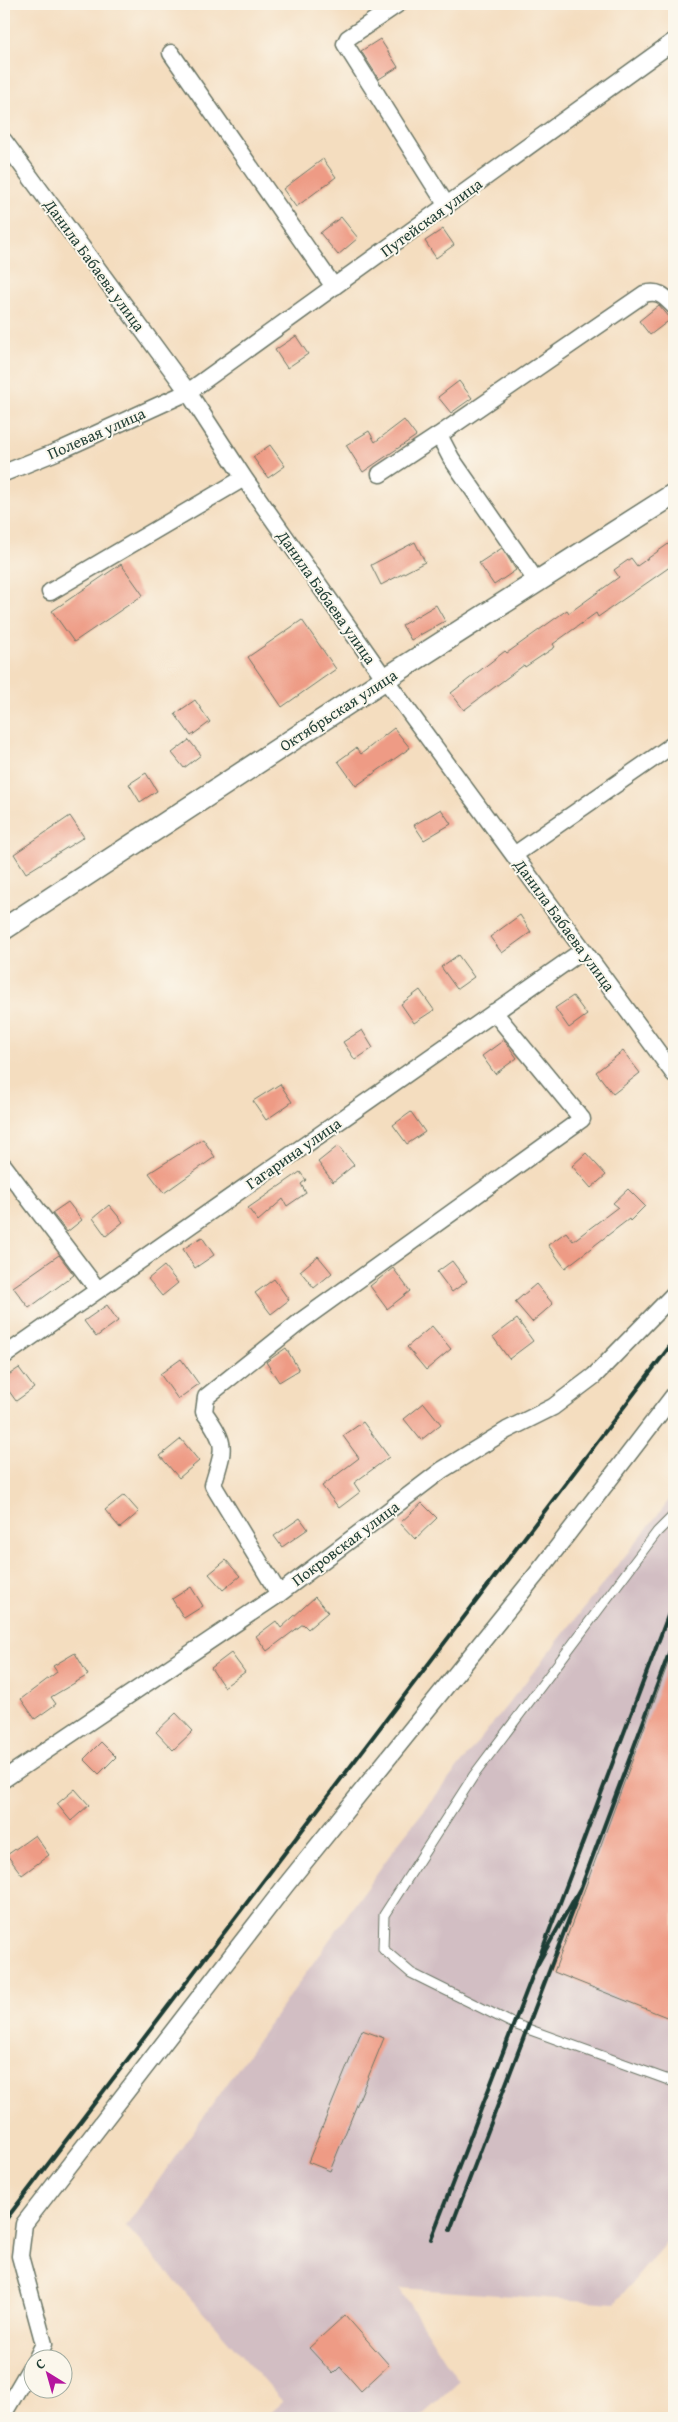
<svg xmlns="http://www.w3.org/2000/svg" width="678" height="2422" viewBox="0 0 678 2422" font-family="'Gentium Book Plus',serif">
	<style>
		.industrial { fill: #d2bec3 }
		.building { fill: #ee9b85 }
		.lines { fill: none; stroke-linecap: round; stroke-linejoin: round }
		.service-casing { stroke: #6a7565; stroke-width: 11 }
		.minor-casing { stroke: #6a7565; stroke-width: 19 }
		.tertiary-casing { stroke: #6a7565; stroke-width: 24 }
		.service { stroke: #fff; stroke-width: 9 }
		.minor { stroke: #fff; stroke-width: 16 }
		.tertiary { stroke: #fff; stroke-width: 21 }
		.rail { stroke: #1f3d34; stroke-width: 4 }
		.labels { text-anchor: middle; stroke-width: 4; stroke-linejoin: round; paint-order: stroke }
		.street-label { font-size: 16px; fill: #1f3d34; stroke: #fbf7ec }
	</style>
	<rect width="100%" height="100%" fill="#fbf7ec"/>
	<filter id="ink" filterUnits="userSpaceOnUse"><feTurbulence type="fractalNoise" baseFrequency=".02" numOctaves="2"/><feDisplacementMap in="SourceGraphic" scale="10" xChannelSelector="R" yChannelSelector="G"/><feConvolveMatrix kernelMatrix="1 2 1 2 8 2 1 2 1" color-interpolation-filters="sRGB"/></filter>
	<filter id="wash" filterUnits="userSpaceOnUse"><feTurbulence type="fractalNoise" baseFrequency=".0096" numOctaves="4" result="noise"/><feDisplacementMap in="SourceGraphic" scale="20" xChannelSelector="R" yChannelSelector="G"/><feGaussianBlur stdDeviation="1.12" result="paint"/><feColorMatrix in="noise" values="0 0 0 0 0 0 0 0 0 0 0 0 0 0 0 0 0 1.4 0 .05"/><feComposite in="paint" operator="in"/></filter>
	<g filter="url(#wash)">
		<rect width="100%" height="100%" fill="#f4ddbf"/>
		<path class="industrial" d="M674,1494V2233L615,2303L399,2288L459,2382L419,2418H265L283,2402L126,2226L399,1842Z"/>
		<g id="blocks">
			<path class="building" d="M380,39L398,67L379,79L361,51Z
				M323,159L336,177L296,207L283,189Z
				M341,217L358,238L338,255L320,233Z
				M443,229L454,245L436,258L425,241Z
				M659,305L671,319L650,335L639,321Z
				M296,336L308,354L287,368L275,350Z
				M459,381L472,398L451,413L438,397Z
				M404,420L416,436L363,472L346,445L369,431L375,442Z
				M270,445L285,466L268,478L253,457Z
				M674,540V564L598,617L596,613L553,644L555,647L525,667L524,665L464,710L451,693L505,651L507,653L567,610L569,613L619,577L614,570L631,558L637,566Z
				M415,542L425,562L381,585L371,565Z
				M502,548L516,570L494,585L479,563Z
				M121,564L143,595L74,642L52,611Z
				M436,605L445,621L411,640L402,625Z
				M302,620L336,669L282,707L248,657Z
				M195,700L210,722L191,736L175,714Z
				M394,728L410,748L356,786L338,761L356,748L361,754Z
				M189,740L201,755L184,768L172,753Z
				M146,773L157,791L140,802L129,784Z
				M441,809L451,824L424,840L414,825Z
				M70,816L84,837L26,873L14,854Z
				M520,915L531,932L502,953L490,937Z
				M458,955L474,977L457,989L441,967Z
				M420,990L434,1010L414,1023L401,1004Z
				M573,996L587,1015L569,1028L555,1008Z
				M362,1030L373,1048L355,1060L343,1042Z
				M504,1040L517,1058L495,1074L482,1056Z
				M623,1051L640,1073L613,1094L596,1072Z
				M280,1084L292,1102L266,1120L253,1101Z
				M411,1112L425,1132L407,1144L393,1125Z
				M203,1139L215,1157L164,1193L149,1173Z
				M338,1146L354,1165L333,1182L318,1162Z
				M586,1153L606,1175L591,1188L572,1166Z
				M300,1172L306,1180L301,1184L306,1193L287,1206L283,1199L258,1221L248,1208Z
				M628,1189L645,1206L630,1221L629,1219L565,1268L548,1245L566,1232L573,1241L618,1207L613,1203Z
				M68,1202L82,1220L67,1232L52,1213Z
				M109,1205L123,1222L106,1236L93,1218Z
				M202,1237L214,1255L195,1268L183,1249Z
				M59,1255L74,1275L29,1308L13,1287Z
				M318,1256L332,1273L314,1288L300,1271Z
				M452,1261L467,1281L452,1292L437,1272Z
				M164,1266L178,1283L162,1296L148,1279Z
				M393,1268L410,1291L387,1309L370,1286Z
				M274,1279L289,1300L271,1314L255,1293Z
				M536,1284L553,1304L532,1322L515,1302Z
				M107,1305L118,1321L96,1337L84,1321Z
				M517,1319L533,1341L509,1359L493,1337Z
				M432,1326L451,1349L426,1370L407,1347Z
				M286,1348L299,1370L279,1382L266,1362Z
				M181,1359L199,1384L178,1399L160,1374Z
				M19,1368L34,1388L16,1401L4,1384V1378Z
				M424,1403L441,1424L421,1440L404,1419Z
				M363,1422L389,1457L354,1483L360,1492L339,1508L322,1486L359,1458L343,1436Z
				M181,1439L199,1461L179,1478L160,1456Z
				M124,1495L139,1512L120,1528L105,1510Z
				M422,1503L437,1518L415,1539L400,1523Z
				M300,1518L308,1529L282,1547L274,1536Z
				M226,1560L240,1576L223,1590L209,1574Z
				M191,1587L203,1606L184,1618L172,1599Z
				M315,1597L328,1612L308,1629L303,1624L267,1651L256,1636L276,1621L281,1628Z
				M673,1650H674V2020L554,1972Z
				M75,1653L88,1675L51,1697L56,1704L35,1719L21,1699L57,1672L53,1666Z
				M231,1653L245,1672L224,1687L211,1668Z
				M176,1713L193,1731L173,1750L156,1732Z
				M101,1742L116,1757L99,1774L84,1759Z
				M75,1789L89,1805L71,1821L57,1804Z
				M35,1835L49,1855L22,1875L7,1855Z
				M362,2030L384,2038L330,2171L308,2162Z
				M345,2315L389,2365L361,2391L340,2367L333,2374L309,2348Z"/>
		</g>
	</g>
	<g filter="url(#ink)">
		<use href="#blocks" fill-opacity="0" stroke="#6a7565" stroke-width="1"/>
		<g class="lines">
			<defs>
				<path id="service" d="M674,1515L657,1532L474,1775L384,1915L383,1949L411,1973L514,2024L674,2082"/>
				<path id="minor" d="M398,4L348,38L345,44L447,206
					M171,53L334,287
					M4,141L188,392L244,478L385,679L674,1074
					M4,473L61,450L188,392L674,41
					M380,474L439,435
					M537,582L451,458L439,435L644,294C659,290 664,296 674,306
					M50,592L244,478
					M514,855L674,744
					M4,1166L98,1290
					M4,1356L582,951
					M279,1594L213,1485C224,1447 228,1446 204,1412L206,1397L301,1321L582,1119L494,1012
					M4,1779L279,1594L442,1470L507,1430L553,1407L594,1376L674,1294
					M36,2360L44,2344L20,2256L24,2224L286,1885L543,1566L674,1395
					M4,2413L32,2365"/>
				<path id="tertiary" d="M4,929L385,679L674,494"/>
			</defs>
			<use href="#service" class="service-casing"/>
			<use href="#minor" class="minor-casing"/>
			<use href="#tertiary" class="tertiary-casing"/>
			<use href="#service" class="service"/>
			<use href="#minor" class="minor"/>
			<use href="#tertiary" class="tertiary"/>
			<path class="rail" d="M582,1885L674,1640
				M4,2222L674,1341
				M450,2230L582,1885L535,1969L674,1600
				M431,2239L535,1969"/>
		</g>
	</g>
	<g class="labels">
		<g class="street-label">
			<text transform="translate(431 217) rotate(-36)" y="6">Путейская улица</text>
			<text transform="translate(95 265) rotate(54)" y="6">Данила Бабаева улица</text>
			<text transform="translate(96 433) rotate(-24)" y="6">Полевая улица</text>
			<text transform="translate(327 597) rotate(55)" y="6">Данила Бабаева улица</text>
			<text transform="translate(338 710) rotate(-33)" y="6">Октябрьская улица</text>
			<text transform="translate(565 925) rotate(54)" y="6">Данила Бабаева улица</text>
			<text transform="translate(293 1153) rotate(-35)" y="6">Гагарина улица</text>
			<text transform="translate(345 1543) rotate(-37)" y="6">Покровская улица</text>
		</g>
	</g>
	<rect width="678" height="2422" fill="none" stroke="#fbf7ec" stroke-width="20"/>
	<g transform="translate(48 2374) rotate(323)"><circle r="24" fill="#fbf7ec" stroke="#a3ada2"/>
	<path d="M0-4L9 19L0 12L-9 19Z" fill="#b5179e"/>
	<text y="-8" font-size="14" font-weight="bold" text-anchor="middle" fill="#1f3d34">С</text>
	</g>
</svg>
